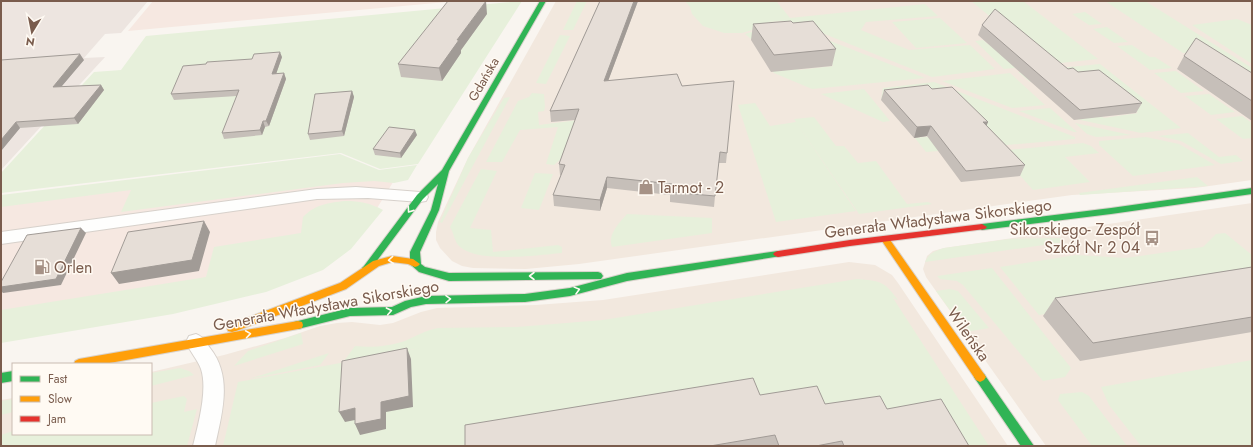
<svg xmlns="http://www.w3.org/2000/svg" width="1253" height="447" viewBox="0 0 1253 447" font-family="Jost,sans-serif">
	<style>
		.residential { fill: #f2e8de }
		.commercial { fill: #f6e8e1 }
		.industrial { fill: #ede5e0 }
		.green { fill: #e7f0db }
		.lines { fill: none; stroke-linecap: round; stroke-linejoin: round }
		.lane-casing { stroke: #d7d1cb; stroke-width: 2 }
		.fast-casing { stroke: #d9d2cb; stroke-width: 2 }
		.slow-casing { stroke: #d9d2cb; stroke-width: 2 }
		.jam-casing { stroke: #d9d2cb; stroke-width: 2 }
		.lane { fill: #fefefd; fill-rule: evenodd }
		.fast { fill: #30b455; fill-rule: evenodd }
		.slow { fill: #ff9f0a; fill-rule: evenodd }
		.jam { fill: #e5322d; fill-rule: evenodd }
		.wall { fill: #c6bfb9 }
		.shaded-wall { fill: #a19b96 }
		.building { fill: #e6ded7; stroke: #a19b96 }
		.oneway { stroke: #fffaf3 }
		.labels { text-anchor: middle; stroke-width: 3; stroke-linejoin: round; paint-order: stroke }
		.far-street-label { font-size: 13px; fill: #7a5c4d; stroke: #fffaf3 }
		.poi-label { font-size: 16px; fill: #7a5c4d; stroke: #fffaf3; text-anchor: start }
		.street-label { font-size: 16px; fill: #7a5c4d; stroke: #fffaf3 }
	</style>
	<rect width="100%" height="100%" fill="#f9f5f0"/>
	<path class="residential" d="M556,1H1252V180L1195,188L1072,195L579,264L526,269L473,268L462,266L452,261L440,248L436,240V232L438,222L468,158Z
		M1252,203V446H1046L926,277L923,269L927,256L933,251L944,248Z
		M849,262L875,265L892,275L898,283L1008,446H1V400L13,398V434H151V372L224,355L285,338L320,326L337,323L352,322L380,325L393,323L421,312L437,308L536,305L603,300Z"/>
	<path class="commercial" d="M153,1H458L128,31Z
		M337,156L395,179L374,213L348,246L1,340V196Z"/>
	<path class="industrial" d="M1,1H148L121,33L105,34L84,58L105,57L1,170Z"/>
	<path class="green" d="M522,1L418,164L380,169L341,153L1,193V173L94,72L121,70L146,36Z
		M577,1H587L573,30H563Z
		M685,1H778L777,2L790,18L925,4L938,16L866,22L861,30L909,50L970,45L995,69L932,77L822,33L783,21L769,22L756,29L742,33H724L703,26L692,14L690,7Z
		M971,1H1023L1098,59L1004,69L975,41L983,40L988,44L1019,40Z
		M1105,1H1145L1252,68V92L1191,52L1183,53Z
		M1085,12L1102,24L1089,25L1072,14Z
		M940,18L967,43L916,48L892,22Z
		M1237,19L1252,25V64L1192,25Z
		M776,24L815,35L925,78L812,89L774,73L771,70L797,67L799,70L833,66L811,37L789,36L751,39L745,34Z
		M1107,27L1128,42L1114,43L1093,29Z
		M560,35L570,36L546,84L536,83Z
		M1132,45L1150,57H1155L1172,68L1150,70L1117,46Z
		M1100,64L1181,128L1141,133L1071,118L1099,115L1104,118L1138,113L1094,79L1069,78L1030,82L1018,72Z
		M1176,71L1204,91L1181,93L1154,73Z
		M1010,73L1045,105L1012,108L942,81Z
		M934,82L1075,137V139L926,152L915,138L945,135L924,94L881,100L883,88Z
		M864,89L890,121L883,122L821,94Z
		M532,93L544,94L545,107L544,111L538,112L539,125L579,120L561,159L554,165L546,164L558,127L520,130L502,162H486L518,101L529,97Z
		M1209,94L1235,112L1211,115L1185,96Z
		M510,97L442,223L440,222L468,158L504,98Z
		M755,103L770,126L796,122L856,211L776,222L738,105Z
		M1050,108L1077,132H1074L1019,111Z
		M1242,116L1252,123V138L1243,139L1216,119Z
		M814,117L836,146H844L858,163L876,161L907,204L928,202L932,204L859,214L794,119Z
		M1075,123L1131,135L1096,137L1087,134Z
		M1188,133L1219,157L1236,155L1243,161L1221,164L1181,141L1158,136Z
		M1146,137L1179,144L1215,165L1133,176L1099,145V141Z
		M1083,143L1091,146L1099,153L1065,157L1090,182L1033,190L998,151Z
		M340,154L379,170L417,165L408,180L394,183L374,181L343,183L121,212L131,190L1,207V195Z
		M481,169L497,171L470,228L491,230L493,252L558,245L562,247V253C537,255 478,264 459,246C454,241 454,233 450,227Z
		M535,173L553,174L539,210L521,208Z
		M1197,177L1208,186L1080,195L1079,193Z
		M345,201C360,201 370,203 383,210L351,249L323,270L266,292L173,314L1,343V310L206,277L214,247L301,233L303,217C316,204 328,203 345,201Z
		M627,214L712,218V233L612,247C607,235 619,223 627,214Z
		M1225,233L1252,255V282L1039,315L1000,267L1076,255L1126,258L1203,247L1216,234Z
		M1061,238L1064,242L925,262C929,253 935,251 944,248L1009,239Z
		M992,268L1071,368L1065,377L1043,381L963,285L957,281L940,279L937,276Z
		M857,279C881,281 884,281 898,300L893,298L989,446H223L238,382L421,348L344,361L355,346C371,348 390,346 405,341C416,336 426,330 438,328L517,327L603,320Z
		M950,289L958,291L989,328L966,332L936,291Z
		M301,333L303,344L234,366L248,351Z
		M329,353L320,365L249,379Z
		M1252,360V446H1141L1109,405L1101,387Z
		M180,368L189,371L194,375L151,386V373Z
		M1082,392L1089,396L1127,446H1092L1058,400L1060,394Z
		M184,396L187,399L184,412L197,409L187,446H1V435L13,431V434H151V403Z
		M13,399V412L1,415V401Z"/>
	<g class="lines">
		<defs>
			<path id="lane" d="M356,187L420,192L426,193L428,197L426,201L420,202L368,198L317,199L1,244V232L317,189Z
				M196,334C204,337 205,342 210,348C233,377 222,413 215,446H193C198,425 208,390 201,369C198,360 190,352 186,342L189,336Z"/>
			<path id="fast" d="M540,1H546L449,171L439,210L420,252L421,264L425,267L449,273L598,272L601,273L603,276L601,279L449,281L419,272L410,264V252L431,210L438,184L423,199L370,270H364L362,268L364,266L417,195L442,170Z
				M1252,188V194L1111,214L982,230L977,227L982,224L1111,208Z
				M778,251L781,252L783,254L781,256L627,281L570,296L525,302L426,304L411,307L393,315L350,316L298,329L294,328L293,325L294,322L350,308L392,307L405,301L426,296L525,294L570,288L627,273Z
				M13,371V381L1,383V373Z
				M980,372L984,374L1034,446H1021L976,380L974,377L976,374Z"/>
			<path id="slow" d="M885,236L888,237L984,374L986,377L984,380L980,382L976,380L882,241L880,239L882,237Z
				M392,256L413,259L420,264L418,266L415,267L408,264L392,262L379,266L346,289L236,331L232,332L228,331L227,328L228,325L340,283L373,261Z
				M298,321L302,322L303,325L302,328L298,329L104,364H74L75,361L79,359Z"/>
			<path id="jam" d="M982,224L987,227L985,229L850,246L778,257L775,256L773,254L775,252L778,251L850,240Z"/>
		</defs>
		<use href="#lane" class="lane-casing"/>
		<use href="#fast" class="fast-casing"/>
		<use href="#slow" class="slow-casing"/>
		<use href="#jam" class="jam-casing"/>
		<use href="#lane" class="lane"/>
		<use href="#fast" class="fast"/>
		<use href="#slow" class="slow"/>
		<use href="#jam" class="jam"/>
	</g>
	<path class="wall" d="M600,1H638L608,81L682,86L727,153L726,163H718L714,207L670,202V195L607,188L600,211L554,206L553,195L561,175H560L559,164L575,120L551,122L550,111Z
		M487,14L461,50V53L442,81L401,77L398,64Z
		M793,23L836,49L832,66L771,72L751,40L753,24Z
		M982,25L1068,69L1078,72L1142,103L1136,113L1074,120L978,35Z
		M1184,56L1252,73V121L1177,69Z
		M282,57L276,74L284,73L286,79L269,126L265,127L262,135L224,139L222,133L237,96L174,100L171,94L206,64Z
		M1,60H84L61,87L101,85L104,90L78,124L20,128L1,151Z
		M932,89L988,122L986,125L1025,165L1020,176L961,182L927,136L914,138L881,100L884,90Z
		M352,91L354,97L344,136L310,140L308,134Z
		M417,135L401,158L375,155L373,149Z
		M1252,267V332L1080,361L1043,316L1055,298Z
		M760,395L825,404L887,409L969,446H772V445L766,446H465Z"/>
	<path class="shaded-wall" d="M486,1L487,14L461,50V53L442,81L439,68L457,40Z
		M634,1H638L604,92V81Z
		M280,52L282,57L274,80L272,74Z
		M80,54L84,60L56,93L53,87Z
		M284,73L286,79L269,126L266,121Z
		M101,85L104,90L78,124L74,118Z
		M352,91L354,97L344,136L342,131Z
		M263,121L265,127L262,135L260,130Z
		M16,122L20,128L1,151V140Z
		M983,122H988L984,132Z
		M931,126L927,136L914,138L917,127Z
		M415,130L417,135L401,158L400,153Z
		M607,177V188L600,211V200Z
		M204,221L210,232L199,271L119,284L111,273Z
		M81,228L86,233L61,285L3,293L1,291V287Z
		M407,348L411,359L413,407L386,412V429L360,435L355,424L381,402Z
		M355,408L360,419L345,422L339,412Z"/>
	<path class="building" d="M448,1H486L457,40H459L439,68L398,64Z
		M600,1H634L604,81L677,74L682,86L734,81L727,153L720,152L715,196L670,192L672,184L607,177L600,200L553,195L565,165L559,164L579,109L550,111Z
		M995,9L1068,69L1073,68L1078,72L1099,70L1142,103L1080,110L982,25Z
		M791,21L793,23L813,21L836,49L774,55L753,24Z
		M1196,38L1252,73V101L1184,56Z
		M280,52L272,74L284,73L266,121H263L260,130L222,133L239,90L171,94L183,66L206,64L207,62L252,59L254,54Z
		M80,54L53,87L101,85L74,118L16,122L1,140V60Z
		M928,85L932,89L952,87L988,122H983L1025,165L966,171L931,126L917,127L884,90Z
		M352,91L342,131L308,134L315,94Z
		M389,127L415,130L400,153L373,149Z
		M204,221L192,260L111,273L128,232Z
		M81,228L56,279L1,287V282L27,235Z
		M1252,267V317L1093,343L1055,298Z
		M407,348L409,396L381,402V419L355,424V408L339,412L342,361Z
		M753,378L760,395L817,386L825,404L880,396L887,409L941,399L969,446H844L842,441L816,446H779L775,435L710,446H465V425Z"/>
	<defs><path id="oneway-chevron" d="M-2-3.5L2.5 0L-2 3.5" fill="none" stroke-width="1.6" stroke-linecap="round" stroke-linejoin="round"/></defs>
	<g class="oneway">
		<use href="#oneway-chevron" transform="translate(410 210) rotate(125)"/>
		<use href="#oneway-chevron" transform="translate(391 260) rotate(175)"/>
		<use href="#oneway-chevron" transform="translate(532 276) rotate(180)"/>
		<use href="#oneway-chevron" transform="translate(577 290) rotate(-15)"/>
		<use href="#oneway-chevron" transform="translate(448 299) rotate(-1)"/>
		<use href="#oneway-chevron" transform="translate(389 311) rotate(-11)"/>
		<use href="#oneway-chevron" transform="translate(248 334) rotate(-8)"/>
	</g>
	<defs>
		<symbol id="shop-bare" viewBox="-9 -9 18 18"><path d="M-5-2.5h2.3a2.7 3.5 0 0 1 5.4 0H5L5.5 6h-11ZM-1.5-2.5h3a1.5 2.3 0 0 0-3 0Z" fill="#a69286" stroke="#fffaf3" stroke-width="2.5" paint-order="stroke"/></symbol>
		<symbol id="bus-bare" viewBox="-9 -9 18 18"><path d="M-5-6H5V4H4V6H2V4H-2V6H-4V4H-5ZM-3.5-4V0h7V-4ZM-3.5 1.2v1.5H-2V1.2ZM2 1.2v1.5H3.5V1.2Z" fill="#a69286" stroke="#fffaf3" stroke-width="2.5" paint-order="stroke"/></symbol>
		<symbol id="fuel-bare" viewBox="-9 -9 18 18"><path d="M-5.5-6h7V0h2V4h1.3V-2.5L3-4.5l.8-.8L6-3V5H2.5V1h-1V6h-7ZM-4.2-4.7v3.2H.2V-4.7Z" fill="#a69286" stroke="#fffaf3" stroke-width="2.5" paint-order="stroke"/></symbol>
	</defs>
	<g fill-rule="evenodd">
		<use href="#shop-bare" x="635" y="176" width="22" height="22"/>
		<use href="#bus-bare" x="1141" y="227" width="22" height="22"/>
		<use href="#fuel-bare" x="31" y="256" width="22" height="22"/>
	</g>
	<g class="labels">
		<g class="far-street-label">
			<text transform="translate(483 79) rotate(-60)" y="5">Gdańska</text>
		</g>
		<g class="poi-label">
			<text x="658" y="193">Tarmot - 2</text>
			<text x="1140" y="235" text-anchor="end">Sikorskiego- Zespół<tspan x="1140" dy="18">Szkół Nr 2 04</tspan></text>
			<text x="54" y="273">Orlen</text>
		</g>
		<g class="street-label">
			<text transform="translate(938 218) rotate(-7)" y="6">Generała Władysława Sikorskiego</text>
			<text transform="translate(326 305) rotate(-10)" y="6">Generała Władysława Sikorskiego</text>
			<text transform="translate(969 334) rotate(55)" y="6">Wileńska</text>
		</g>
	</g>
	<rect width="1253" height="447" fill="none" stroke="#7a5c4d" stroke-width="4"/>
	<rect x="12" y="363" width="140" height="72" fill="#fffaf3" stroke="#cabbb1"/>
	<rect x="20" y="376" width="20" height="6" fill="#30b455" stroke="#cabbb1"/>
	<text x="48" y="383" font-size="12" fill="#7a5c4d">Fast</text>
	<rect x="20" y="396" width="20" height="6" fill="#ff9f0a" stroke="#cabbb1"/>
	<text x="48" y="403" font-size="12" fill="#7a5c4d">Slow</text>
	<rect x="20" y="416" width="20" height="6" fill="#e5322d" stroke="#cabbb1"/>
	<text x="48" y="423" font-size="12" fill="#7a5c4d">Jam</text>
	<g transform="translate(32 32) rotate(190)" stroke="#fffaf3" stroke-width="3" paint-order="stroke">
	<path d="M0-3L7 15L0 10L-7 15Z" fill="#7a5c4d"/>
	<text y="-6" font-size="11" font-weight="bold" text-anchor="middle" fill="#7a5c4d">N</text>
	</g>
</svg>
